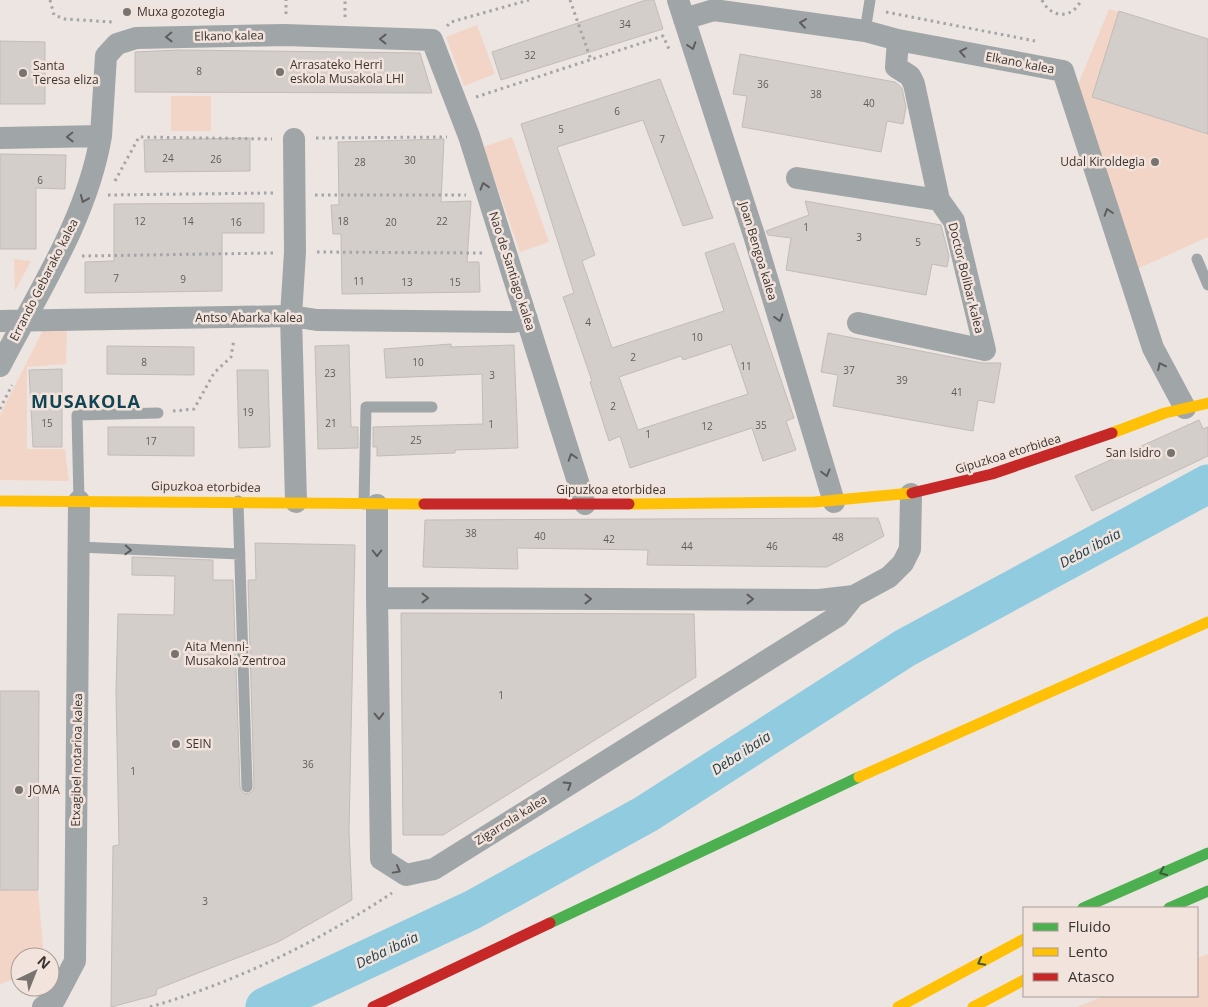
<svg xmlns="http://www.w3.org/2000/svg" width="1208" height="1007" viewBox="0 0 1208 1007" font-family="'Open Sans',sans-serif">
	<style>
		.green { fill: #f3d5c7 }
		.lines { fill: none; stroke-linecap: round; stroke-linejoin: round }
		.river { stroke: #90cbe0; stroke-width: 39 }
		.building { fill: #d4cecb; stroke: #c2bbb8; fill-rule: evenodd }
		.path { stroke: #a2a6a7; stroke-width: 3; stroke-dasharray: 2.5 4; stroke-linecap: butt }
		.lane { stroke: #a0a6a8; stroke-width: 11 }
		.street { stroke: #a0a6a8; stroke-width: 22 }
		.fast { stroke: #4caf50; stroke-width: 11 }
		.slow { stroke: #ffc107; stroke-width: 11 }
		.jam { stroke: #c62828; stroke-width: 11 }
		.oneway { stroke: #5e5d5b }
		.oneway2 { stroke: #3f5a3b }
		.poi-dot { fill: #79736f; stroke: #f2e3dc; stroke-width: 2 }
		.labels { text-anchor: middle; stroke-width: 5; stroke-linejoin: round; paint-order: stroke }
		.number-label { font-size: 10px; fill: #605b58 }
		.poi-label { font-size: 12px; fill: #3a3532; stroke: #f2e3dc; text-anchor: start }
		.street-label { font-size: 12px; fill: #3a3532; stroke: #f2e3dc }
		.water-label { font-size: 14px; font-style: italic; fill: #173f4d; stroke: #f2e3dc }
		.district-label { font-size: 18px; font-weight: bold; letter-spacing: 1px; fill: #104555; stroke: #f2e3dc }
	</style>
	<rect width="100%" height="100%" fill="#ede5e1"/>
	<path class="green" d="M1109,9L1208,40V237L1137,269L1077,87Z
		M477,25L495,74L464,86L446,37Z
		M171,96H211V131H171Z
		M512,137L549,242L520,252L483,147Z
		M14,259L31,261L15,291Z
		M44,328L67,330L66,364L27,367V449H65L69,481L0,480V415Z
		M0,890H38L44,957H20V977L0,984Z
		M1208,954V1007H1077L1104,996H1197V958Z"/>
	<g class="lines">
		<path class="river" d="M265,1007L472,910L646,814L905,648L1208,484"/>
	</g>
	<path class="building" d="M646,0H654L663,29L501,80L492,52Z
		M1119,11L1208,39V134L1092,97Z
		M0,41L45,42V104H0Z
		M179,50L420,53L432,93L135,92V52Z
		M740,54L895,82L902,88L906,107L903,124L887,121L881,152L742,127L747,96L733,94Z
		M660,79L713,218L683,226L643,120L557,147L595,255L582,261L612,348L724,311L705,253L734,243L794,418L786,421L796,450L763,461L752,428L630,468L620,436L609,441L590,382L592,381L563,297L574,293L521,124ZM731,344L748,394L638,430L619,377L681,356L683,360Z
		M250,138V171L145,172L144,140Z
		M444,139L441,202L471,201L467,262H479L480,292L342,294L341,234H333L331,205H339L338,142Z
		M0,154L66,155L65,189L36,188V249H0Z
		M805,201L941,225L949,256L947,267L932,264L926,295L786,270L791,238L768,235L766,231L809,215Z
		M264,203V233H222V291L85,293V262L114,261V204Z
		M828,333L982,363H1001L994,403L978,400L973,431L833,406L838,375L821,372Z
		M451,344V347L514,345L518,448L455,450V453L377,456V447H373V427L483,424L482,374L386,378L384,349Z
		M349,345L351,427H358V448L318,449L315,346Z
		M107,346L194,347V375L107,374Z
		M62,369V447H33L29,370Z
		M237,370H268L270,447L239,448Z
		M1199,420L1203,429L1208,427V456L1092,511L1075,476Z
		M108,427H194V456L108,455Z
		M878,518L884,536L827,567L647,565L648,550L517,548L518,569L423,567L425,520Z
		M255,543L355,545L349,831L352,900L278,942L157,989L156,995L111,1007L113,846L119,845L116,691L118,614L174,615L175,576L132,575V557L213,560V580H233L240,787L243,793L248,794L253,791L254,787L248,580H256Z
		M401,613L694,614L696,677L443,835H403Z
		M0,691H39L38,890H0Z"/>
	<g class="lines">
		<path class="path" d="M50,0L54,15L65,19L112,22
			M570,0L591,60
			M1042,0C1051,19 1073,19 1081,0
			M886,12L1035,41
			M286,14V0
			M345,17V0
			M447,26L451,22L529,0
			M476,97L663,36L669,49
			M316,138L447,137
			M115,181L139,137L272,139
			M108,195L274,193
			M315,195H466
			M317,252L483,253
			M82,256L273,253
			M0,409L12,385
			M173,411L194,409L214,373L231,357L234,339
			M150,1007C236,982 318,942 392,893"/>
		<path class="lane" d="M865,31L870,0
			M1197,259L1208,285
			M79,501L77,415L158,413
			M238,501L247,787
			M364,504L366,407H432
			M79,547L240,554"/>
		<path class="street" d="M678,0L754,235L834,502
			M684,19L714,10L865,31L898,40L1063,71L1153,348L1185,408
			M0,138L101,136L106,56L117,44L136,38L285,35L432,40L469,136L585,504
			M294,139L295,252L291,316L296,502
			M797,178L939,200
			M0,321L291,316L317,320L513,322L527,319
			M858,323L985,350L954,221L939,200L914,84L910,76L896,67L898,40
			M0,366C38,292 87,219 101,136
			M377,505V598L381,859L406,875L434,869L838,616L854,596L889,577L903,563L910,549L911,494
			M377,598L819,600L854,596
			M43,1007L55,999L75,961L79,501"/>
		<path class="fast" d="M1083,908L1208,853
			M1169,908L1208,891
			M550,923L859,777"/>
		<path class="slow" d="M1112,433L1165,413L1208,403
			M0,501L424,504
			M629,504L815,502L912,493
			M859,777L1208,622
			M898,1007L1024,939
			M973,1007L1024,980"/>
		<path class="jam" d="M912,493L992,474L1112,433
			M424,504H629
			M373,1007L550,923"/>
	</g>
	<defs><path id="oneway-chevron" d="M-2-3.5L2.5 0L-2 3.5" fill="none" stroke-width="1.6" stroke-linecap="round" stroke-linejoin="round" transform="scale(1.25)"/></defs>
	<g class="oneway">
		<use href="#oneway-chevron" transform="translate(803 23) rotate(-172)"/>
		<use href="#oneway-chevron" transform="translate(169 37) rotate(179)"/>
		<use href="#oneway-chevron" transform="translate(383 39) rotate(-179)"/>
		<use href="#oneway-chevron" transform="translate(692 46) rotate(72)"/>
		<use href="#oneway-chevron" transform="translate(963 52) rotate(-169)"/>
		<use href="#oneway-chevron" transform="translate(70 137) rotate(179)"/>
		<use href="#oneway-chevron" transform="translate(484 186) rotate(-107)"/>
		<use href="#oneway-chevron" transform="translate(84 199) rotate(112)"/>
		<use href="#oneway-chevron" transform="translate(1108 212) rotate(-108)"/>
		<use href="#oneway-chevron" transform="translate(779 318) rotate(73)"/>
		<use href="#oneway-chevron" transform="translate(1161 366) rotate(-116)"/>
		<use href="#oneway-chevron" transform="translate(572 457) rotate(-108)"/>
		<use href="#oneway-chevron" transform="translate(826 473) rotate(75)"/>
		<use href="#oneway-chevron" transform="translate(128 550) rotate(3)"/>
		<use href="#oneway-chevron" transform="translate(377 553) rotate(90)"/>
		<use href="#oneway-chevron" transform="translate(425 598)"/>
		<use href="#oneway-chevron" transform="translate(588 599)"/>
		<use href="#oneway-chevron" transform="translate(750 599)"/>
		<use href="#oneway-chevron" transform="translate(379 716) rotate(89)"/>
		<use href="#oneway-chevron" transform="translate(568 785) rotate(-32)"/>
		<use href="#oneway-chevron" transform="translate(397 870) rotate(29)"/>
	</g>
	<g class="oneway2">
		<use href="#oneway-chevron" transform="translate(1163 872) rotate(155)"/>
		<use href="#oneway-chevron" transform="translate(981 962) rotate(152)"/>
	</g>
	<g class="poi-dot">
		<circle cx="127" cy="12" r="5"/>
		<circle cx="280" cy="72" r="5"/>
		<circle cx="23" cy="73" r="5"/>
		<circle cx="1155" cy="162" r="5"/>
		<circle cx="1171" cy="453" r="5"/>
		<circle cx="175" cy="654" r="5"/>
		<circle cx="176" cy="744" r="5"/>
		<circle cx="19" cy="790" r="5"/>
	</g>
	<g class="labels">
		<g class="number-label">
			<text x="625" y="28">34</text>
			<text x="530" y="59">32</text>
			<text x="199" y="75">8</text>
			<text x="763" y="88">36</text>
			<text x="816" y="98">38</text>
			<text x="869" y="107">40</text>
			<text x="617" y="115">6</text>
			<text x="561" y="133">5</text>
			<text x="662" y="143">7</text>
			<text x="168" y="162">24</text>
			<text x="216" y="163">26</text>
			<text x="410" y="164">30</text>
			<text x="360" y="166">28</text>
			<text x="40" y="184">6</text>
			<text x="140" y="225">12</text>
			<text x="188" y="225">14</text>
			<text x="343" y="225">18</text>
			<text x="442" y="225">22</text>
			<text x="236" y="226">16</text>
			<text x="391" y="226">20</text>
			<text x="806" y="231">1</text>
			<text x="859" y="241">3</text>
			<text x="918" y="246">5</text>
			<text x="116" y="282">7</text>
			<text x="183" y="283">9</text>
			<text x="359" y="285">11</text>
			<text x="407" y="286">13</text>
			<text x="455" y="286">15</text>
			<text x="588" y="326">4</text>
			<text x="697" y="341">10</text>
			<text x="633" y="361">2</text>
			<text x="144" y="366">8</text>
			<text x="418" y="366">10</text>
			<text x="746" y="370">11</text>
			<text x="849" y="374">37</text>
			<text x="330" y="377">23</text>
			<text x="492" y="379">3</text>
			<text x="902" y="384">39</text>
			<text x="957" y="396">41</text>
			<text x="613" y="410">2</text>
			<text x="248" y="416">19</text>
			<text x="47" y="427">15</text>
			<text x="331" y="427">21</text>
			<text x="491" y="428">1</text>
			<text x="761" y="429">35</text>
			<text x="707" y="430">12</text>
			<text x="648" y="438">1</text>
			<text x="416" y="444">25</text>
			<text x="151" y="445">17</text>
			<text x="471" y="537">38</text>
			<text x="540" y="540">40</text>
			<text x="838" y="541">48</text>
			<text x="609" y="543">42</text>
			<text x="687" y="550">44</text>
			<text x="772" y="550">46</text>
			<text x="501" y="699">1</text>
			<text x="308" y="768">36</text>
			<text x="133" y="775">1</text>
			<text x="205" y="905">3</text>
		</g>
		<g class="poi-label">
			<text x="137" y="16">Muxa gozotegia</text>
			<text x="290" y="69">Arrasateko Herri<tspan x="290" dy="14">eskola Musakola LHI</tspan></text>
			<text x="33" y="70">Santa<tspan x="33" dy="14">Teresa eliza</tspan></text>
			<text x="1145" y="166" text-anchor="end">Udal Kiroldegia</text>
			<text x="1161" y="457" text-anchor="end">San Isidro</text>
			<text x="185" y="651">Aita Menni-<tspan x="185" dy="14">Musakola Zentroa</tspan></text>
			<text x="186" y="748">SEIN</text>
			<text x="29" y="794">JOMA</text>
		</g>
		<g class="street-label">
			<text transform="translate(229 36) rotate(-1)" y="4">Elkano kalea</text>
			<text transform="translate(1020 63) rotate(11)" y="4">Elkano kalea</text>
			<text transform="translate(758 251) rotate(73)" y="4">Joan Bengoa kalea</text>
			<text transform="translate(512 271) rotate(72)" y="4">Nao de Santiago kalea</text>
			<text transform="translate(966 278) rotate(76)" y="4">Doctor Bolibar kalea</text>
			<text transform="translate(44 280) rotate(-63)" y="4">Errando Gebarako kalea</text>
			<text x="249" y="322">Antso Abarka kalea</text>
			<text transform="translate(1008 454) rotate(-17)" y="4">Gipuzkoa etorbidea</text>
			<text transform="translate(206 487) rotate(1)" y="4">Gipuzkoa etorbidea</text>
			<text x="611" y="494">Gipuzkoa etorbidea</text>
			<text transform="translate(77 760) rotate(-89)" y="4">Etxagibel notarioa kalea</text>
			<text transform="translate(511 820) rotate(-32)" y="4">Zigarrola kalea</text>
		</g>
		<g class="water-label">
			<text transform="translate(1090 548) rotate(-28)" y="5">Deba ibaia</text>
			<text transform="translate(741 753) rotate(-33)" y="5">Deba ibaia</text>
			<text transform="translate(387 950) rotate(-25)" y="5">Deba ibaia</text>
		</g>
		<g class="district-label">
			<text x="86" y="408">MUSAKOLA</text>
		</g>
	</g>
	<rect x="1023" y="907" width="175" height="90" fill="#f2e3dc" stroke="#a89d98"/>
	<rect x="1033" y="923" width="25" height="8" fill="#4caf50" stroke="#a89d98"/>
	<text x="1068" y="932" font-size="15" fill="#3a3532">Fluido</text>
	<rect x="1033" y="948" width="25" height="8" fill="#ffc107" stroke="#a89d98"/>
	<text x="1068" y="957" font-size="15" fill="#3a3532">Lento</text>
	<rect x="1033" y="973" width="25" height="8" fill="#c62828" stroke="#a89d98"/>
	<text x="1068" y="982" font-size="15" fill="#3a3532">Atasco</text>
	<g transform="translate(35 972) rotate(43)"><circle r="24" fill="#f2e3dc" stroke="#a89d98"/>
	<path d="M0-4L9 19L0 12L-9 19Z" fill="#79736f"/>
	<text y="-8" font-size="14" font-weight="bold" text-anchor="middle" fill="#3a3532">N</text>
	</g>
</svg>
